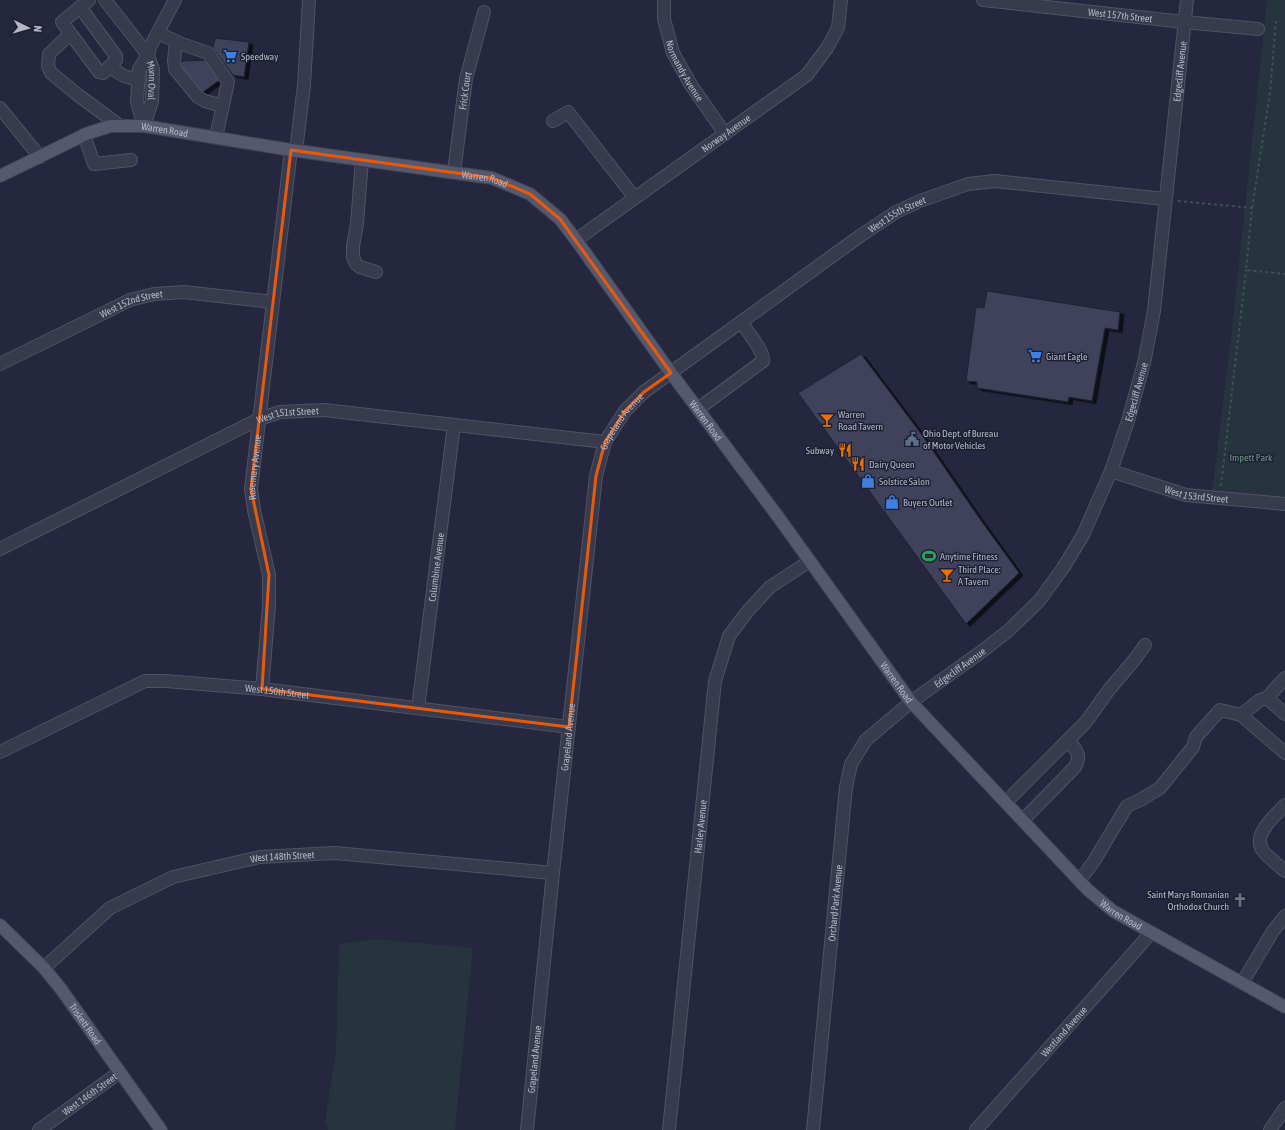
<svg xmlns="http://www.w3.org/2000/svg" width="1285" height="1130" viewBox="0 0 1285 1130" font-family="'Asap Condensed',sans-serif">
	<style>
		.green { fill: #26343e }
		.building { fill: #3f425b; stroke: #1f2234; filter: url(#shadow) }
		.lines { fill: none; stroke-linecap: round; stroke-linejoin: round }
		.minor-casing { stroke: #505365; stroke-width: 14 }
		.major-casing { stroke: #3e4153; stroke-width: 14 }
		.path { stroke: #415058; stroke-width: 2; stroke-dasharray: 3 3; stroke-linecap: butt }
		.minor { stroke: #383b4d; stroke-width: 12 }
		.major { stroke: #56596d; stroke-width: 12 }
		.marked { fill: none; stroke: #e8590c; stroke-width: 3; stroke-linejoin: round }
		.labels { text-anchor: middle; stroke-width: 3; stroke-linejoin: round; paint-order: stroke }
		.street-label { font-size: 10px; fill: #b4b6c8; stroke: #1d2032 }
		.poi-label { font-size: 10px; fill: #b4b6c8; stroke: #1d2032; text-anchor: start }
		.park-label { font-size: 10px; fill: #6c9984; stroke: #1d2032 }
	</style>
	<defs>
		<filter id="shadow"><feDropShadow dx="4" dy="2.5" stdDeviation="0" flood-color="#0009"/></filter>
	</defs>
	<rect width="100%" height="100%" fill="#24273d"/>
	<path class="green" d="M1267,0H1285V498L1212,492L1232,328Z
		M375,939L473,948L455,1130H328L325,1122L336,1050L339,944Z"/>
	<path class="building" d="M215,38L249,42L244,77L233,75L213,48Z
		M207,60L221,79L199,95L177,66L183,61Z
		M987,291L1120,312L1118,330L1105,328L1092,401L1069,397L1068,402L977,388V382L966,381L976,307L984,308Z
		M861,354L922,435L982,522L1019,573L966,624L798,393Z"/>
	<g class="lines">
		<defs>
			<g id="minor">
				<path id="s1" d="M105,0L148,55L153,70L152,101L144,126"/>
				<path id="s2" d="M664,0V19L673,53L691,85L725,134"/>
				<path id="s3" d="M983,0L1184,22L1258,29"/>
				<path d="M80,7L116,56V60L103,73L99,72L62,22L89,0"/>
				<path d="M158,33L182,44L208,53L228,82L216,137"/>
				<path d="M70,34L49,54L48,66L51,73L78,95L120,126"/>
				<path d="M176,42L174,61L175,69L198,97L205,101L223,106"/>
				<path d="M109,67L124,76L139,80"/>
				<path d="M0,108L40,157"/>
				<path d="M553,121L568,112L635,198"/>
				<path d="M144,126L137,102L139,69L148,55L150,47L175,0"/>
				<path d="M84,135L94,164L131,160"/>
				<path d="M296,151L304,85L309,0"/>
				<path d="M362,160L357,224L353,246V257L356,264L360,267L376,272"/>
				<path id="s4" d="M454,172L466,79L484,12"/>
				<path id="s5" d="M576,240L807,75L827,48L838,28L841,0"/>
				<path id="s6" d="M0,364L130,300L154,294L184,292L273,302"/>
				<path d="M698,409L763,361C764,351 747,331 741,322"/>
				<path id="s7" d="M1111,471L1186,495L1285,504"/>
				<path id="s8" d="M0,549L259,419L280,412L324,410L605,442"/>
				<path id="s9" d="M262,689L269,605V575L254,510L251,489L291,150"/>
				<path d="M1267,698L1285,678"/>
				<path id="s10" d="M418,708L454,425"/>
				<path d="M1241,715L1260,700L1267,698L1285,714"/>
				<path d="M1065,743L1086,722L1108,691L1135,659L1145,645"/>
				<path id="s11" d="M0,752L145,681H165L262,689L569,727"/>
				<path d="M1006,802L1065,743L1073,746C1079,755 1080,757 1075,767L1023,820"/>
				<path d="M1285,805C1275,816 1250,836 1264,852C1270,859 1278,865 1285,871"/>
				<path d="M1079,880L1086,872L1094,861L1127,806L1140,800L1160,788L1193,747L1196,737L1220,710L1241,715L1285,753"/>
				<path id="s12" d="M44,968L110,908L173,877L260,857L335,853L553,873"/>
				<path d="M1242,983L1273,931L1285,916"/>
				<path id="s13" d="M39,1130L120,1072"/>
				<path id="s14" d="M527,1130L553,873L596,476L605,442L625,411L644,392L860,236L896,212L920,201L968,184L995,181L1165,199"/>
				<path id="s15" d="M669,1130L715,681L729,636L747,612L770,587L810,561"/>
				<path id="s16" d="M813,1130L846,787L851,764L866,740L911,702L981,652L1008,631L1039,601L1063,568L1083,535L1111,471L1128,421L1144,363L1154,311L1187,0"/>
				<path id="s17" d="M976,1130L1151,933"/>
				<path d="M1270,1130L1285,1108"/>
			</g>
			<g id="major">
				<path id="s18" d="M0,176L86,134L110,126H144L291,150L492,178L530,194L560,219L576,240L671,373L779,518L911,702L1088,890L1113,911L1285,1007"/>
				<path id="s19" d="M0,925L44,968L61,989L161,1130"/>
			</g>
		</defs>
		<use href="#minor" class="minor-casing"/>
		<use href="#major" class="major-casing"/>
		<path class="path" d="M1178,201L1252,208L1246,270L1285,274
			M1252,208L1270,93L1276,21
			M1221,486L1246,270"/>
		<use href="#minor" class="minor"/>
		<use href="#major" class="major"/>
	</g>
	<path class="marked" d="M291,150L492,178L530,194L560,219L671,373L644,392L625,411L605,442L596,476L569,727L262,689L269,575L251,489Z"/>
	<defs>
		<symbol id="supermarket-bare" viewBox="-9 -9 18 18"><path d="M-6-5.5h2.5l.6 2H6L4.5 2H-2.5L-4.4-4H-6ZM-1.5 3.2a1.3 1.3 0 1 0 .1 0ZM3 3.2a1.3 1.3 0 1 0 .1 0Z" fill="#3f7fe0" stroke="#1d2032" stroke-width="2.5" paint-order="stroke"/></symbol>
		<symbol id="bar-bare" viewBox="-9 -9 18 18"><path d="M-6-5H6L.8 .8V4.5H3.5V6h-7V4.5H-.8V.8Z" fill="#e8710a" stroke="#1d2032" stroke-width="2.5" paint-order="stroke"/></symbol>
		<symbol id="civic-bare" viewBox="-9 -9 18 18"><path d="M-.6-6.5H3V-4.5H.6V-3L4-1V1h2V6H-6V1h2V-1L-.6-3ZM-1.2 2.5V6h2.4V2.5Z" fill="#5c6f8a" stroke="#1d2032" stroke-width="2.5" paint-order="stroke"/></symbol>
		<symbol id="restaurant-bare" viewBox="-9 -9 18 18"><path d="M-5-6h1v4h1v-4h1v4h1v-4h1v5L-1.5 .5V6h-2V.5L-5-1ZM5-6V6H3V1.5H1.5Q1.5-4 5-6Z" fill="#e8710a" stroke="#1d2032" stroke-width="2.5" paint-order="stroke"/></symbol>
		<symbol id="shop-bare" viewBox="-9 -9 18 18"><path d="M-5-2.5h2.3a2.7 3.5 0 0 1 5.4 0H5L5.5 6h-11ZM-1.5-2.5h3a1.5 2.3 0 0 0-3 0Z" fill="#3f7fe0" stroke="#1d2032" stroke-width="2.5" paint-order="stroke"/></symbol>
		<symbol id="stadium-bare" viewBox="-9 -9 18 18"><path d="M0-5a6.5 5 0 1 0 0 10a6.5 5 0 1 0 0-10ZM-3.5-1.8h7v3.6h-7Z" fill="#2e9e5b" stroke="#1d2032" stroke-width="2.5" paint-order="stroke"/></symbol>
		<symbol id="church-bare" viewBox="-9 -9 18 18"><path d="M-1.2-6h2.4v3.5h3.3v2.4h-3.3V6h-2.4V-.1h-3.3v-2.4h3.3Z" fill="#6b7280" stroke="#1d2032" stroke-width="2.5" paint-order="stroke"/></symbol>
	</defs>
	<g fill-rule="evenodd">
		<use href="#supermarket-bare" x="220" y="46" width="20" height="20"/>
		<use href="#supermarket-bare" x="1025" y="346" width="20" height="20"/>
		<use href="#bar-bare" x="817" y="410" width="20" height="20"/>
		<use href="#civic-bare" x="902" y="429" width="20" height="20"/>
		<use href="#restaurant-bare" x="835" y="440" width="20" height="20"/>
		<use href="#restaurant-bare" x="848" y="454" width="20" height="20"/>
		<use href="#shop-bare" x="858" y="471" width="20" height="20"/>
		<use href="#shop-bare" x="882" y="492" width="20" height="20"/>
		<use href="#stadium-bare" x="919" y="546" width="20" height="20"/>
		<use href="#bar-bare" x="937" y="565" width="20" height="20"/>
		<use href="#church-bare" x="1230" y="890" width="20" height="20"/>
	</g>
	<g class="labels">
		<g class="street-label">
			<text dy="4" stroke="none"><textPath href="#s3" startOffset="138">West 157th Street</textPath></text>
			<text dy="4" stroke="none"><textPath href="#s2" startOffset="75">Normandy Avenue</textPath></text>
			<text dy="4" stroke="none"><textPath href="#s16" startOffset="1175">Edgecliff Avenue</textPath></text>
			<text dy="4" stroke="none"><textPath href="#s1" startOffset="96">Munn Oval</textPath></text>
			<text dy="4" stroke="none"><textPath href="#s4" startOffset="82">Frick Court</textPath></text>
			<text dy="4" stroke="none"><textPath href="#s18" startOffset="176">Warren Road</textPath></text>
			<text dy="4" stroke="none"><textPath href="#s5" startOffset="184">Norway Avenue</textPath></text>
			<text dy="4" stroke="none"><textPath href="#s18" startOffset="500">Warren Road</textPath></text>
			<text dy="4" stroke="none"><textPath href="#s14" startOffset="1066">West 155th Street</textPath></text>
			<text dy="4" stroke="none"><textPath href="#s6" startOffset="145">West 152nd Street</textPath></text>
			<text dy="4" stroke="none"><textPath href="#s16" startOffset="851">Edgecliff Avenue</textPath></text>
			<text dy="4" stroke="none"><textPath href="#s8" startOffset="319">West 151st Street</textPath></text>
			<text dy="4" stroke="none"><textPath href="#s18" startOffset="836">Warren Road</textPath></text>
			<text dy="4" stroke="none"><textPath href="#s14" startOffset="719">Grapeland Avenue</textPath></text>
			<text dy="4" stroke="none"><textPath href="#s9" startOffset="224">Rosemary Avenue</textPath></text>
			<text dy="4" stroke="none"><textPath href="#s7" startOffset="89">West 153rd Street</textPath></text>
			<text dy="4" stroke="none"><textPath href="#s10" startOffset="142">Columbine Avenue</textPath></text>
			<text dy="4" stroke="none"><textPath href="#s16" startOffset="515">Edgecliff Avenue</textPath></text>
			<text dy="4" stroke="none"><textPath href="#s18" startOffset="1160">Warren Road</textPath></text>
			<text dy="4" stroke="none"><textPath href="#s11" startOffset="294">West 150th Street</textPath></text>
			<text dy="4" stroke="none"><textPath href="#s14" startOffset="395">Grapeland Avenue</textPath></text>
			<text dy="4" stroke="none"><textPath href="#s15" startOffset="305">Harley Avenue</textPath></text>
			<text dy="4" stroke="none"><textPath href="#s12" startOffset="271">West 148th Street</textPath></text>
			<text dy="4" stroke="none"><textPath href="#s16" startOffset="228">Orchard Park Avenue</textPath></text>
			<text dy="4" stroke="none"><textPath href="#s18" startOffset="1484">Warren Road</textPath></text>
			<text dy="4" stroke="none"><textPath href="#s19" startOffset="131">Triskett Road</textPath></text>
			<text dy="4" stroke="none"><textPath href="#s17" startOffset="132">Westland Avenue</textPath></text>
			<text dy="4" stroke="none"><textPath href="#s14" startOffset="71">Grapeland Avenue</textPath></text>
			<text dy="4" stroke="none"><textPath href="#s13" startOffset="62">West 146th Street</textPath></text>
		</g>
		<g class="poi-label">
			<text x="241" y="60">Speedway</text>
			<text x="1046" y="360">Giant Eagle</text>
			<text x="838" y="418">Warren<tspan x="838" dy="12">Road Tavern</tspan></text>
			<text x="923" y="437">Ohio Dept. of Bureau<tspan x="923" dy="12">of Motor Vehicles</tspan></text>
			<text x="834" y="454" text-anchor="end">Subway</text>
			<text x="869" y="468">Dairy Queen</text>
			<text x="879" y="485">Solstice Salon</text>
			<text x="903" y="506">Buyers Outlet</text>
			<text x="940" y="560">Anytime Fitness</text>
			<text x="958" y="573">Third Place:<tspan x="958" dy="12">A Tavern</tspan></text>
			<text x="1229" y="898" text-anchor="end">Saint Marys Romanian<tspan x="1229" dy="12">Orthodox Church</tspan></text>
		</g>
		<g class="park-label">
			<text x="1251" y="461">Impett Park</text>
		</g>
	</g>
	<g transform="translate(28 28) rotate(95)" stroke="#1d2032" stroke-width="3" paint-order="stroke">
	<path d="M0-3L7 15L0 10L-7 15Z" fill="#b4b6c8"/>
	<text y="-6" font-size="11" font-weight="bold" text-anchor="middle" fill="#b4b6c8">N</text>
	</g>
</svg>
